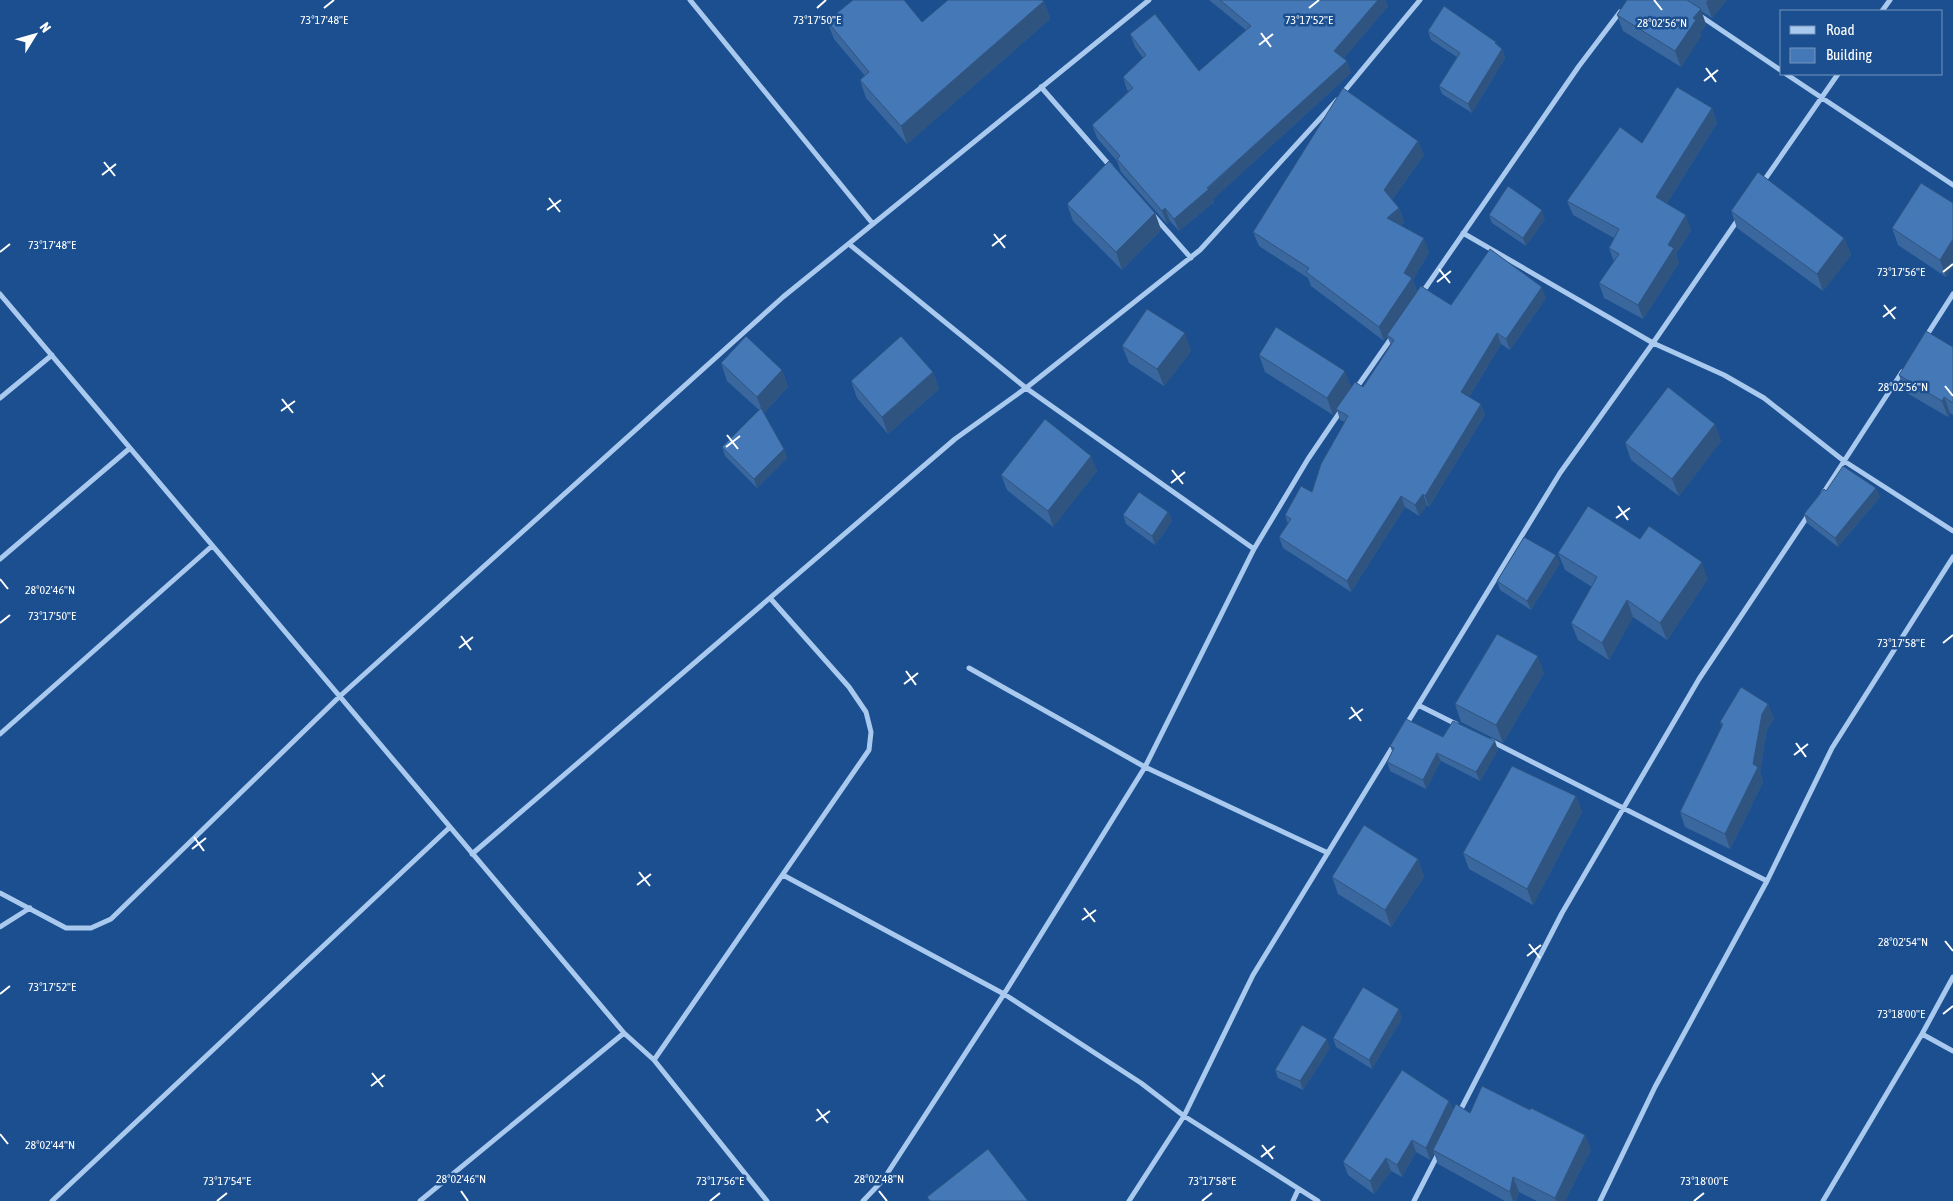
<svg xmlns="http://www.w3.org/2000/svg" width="1953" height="1201" viewBox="0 0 1953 1201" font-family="'Asap Condensed',sans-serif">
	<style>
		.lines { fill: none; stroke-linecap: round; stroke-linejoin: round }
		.minor { stroke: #a9c9ee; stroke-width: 5 }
		.wall { fill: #3a679d }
		.shaded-wall { fill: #305480 }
		.building { fill: #4478b7; stroke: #305480 }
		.ticks { fill: none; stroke: #fff; stroke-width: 2 }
		.ticks-label { font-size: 12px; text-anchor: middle; fill: #fff; stroke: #1b4f8f; stroke-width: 5; stroke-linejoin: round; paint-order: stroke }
	</style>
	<rect width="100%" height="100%" fill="#1b4f8f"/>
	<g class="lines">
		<path class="minor" d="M690,0L873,224
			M1882,11L1890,0
			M1699,15L1782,71
			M1786,74L1953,185
			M1041,87L1111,167
			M1342,94L1420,0
			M1763,182L1838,74
			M1153,215L1191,258
			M1463,233L1653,343L1724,375L1764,398L1844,461L1953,531
			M849,244L1026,388L1254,549
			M1422,293L1579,66L1620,12
			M0,294L624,1033L654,1060L767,1201
			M1925,338L1953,294
			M1355,390L1392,337
			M0,398L52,355
			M1822,495L1902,372
			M0,559L130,448
			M969,668L1145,767L1328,853
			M1418,705L1456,724
			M1406,725L1560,473L1653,343L1739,218
			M0,734L212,546
			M1491,741L1767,881
			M472,854L955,439L1026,388L1200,250L1337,100
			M783,875L1004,994L1141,1083L1184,1116L1318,1201
			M0,893L66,928H91L111,919L339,697L783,297L1149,0
			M0,927L30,908
			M1922,1034L1953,1051
			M654,1060L869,750L871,732L866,712L849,687L770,598
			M1459,1113L1562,913L1699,679L1809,514
			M52,1201L450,827
			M420,1201L624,1033
			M863,1201L883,1180L1004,994L1145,767L1254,549L1308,459L1342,409
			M1129,1201L1184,1116L1253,975L1395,743
			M1293,1201L1298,1190
			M1414,1201L1438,1154
			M1600,1201L1655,1087L1767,881L1832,748L1953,557
			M1823,1201L1922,1034L1953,977"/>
	</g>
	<path class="wall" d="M1209,0H1385L1388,6L1344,58L1347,61L1351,73L1213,199L1214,202L1179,231L1170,221L1167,224L1121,172L1117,161L1097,138L1092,125L1129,91L1127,90L1123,77L1143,58L1135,47L1130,34L1199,71L1246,30Z
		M1627,0H1727L1712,18L1701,11L1706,25L1700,33L1701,36L1681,67L1623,31L1617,15Z
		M1044,1L1050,19L907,144L866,98L860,80L865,76L834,39L827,21L922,22Z
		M1428,31L1496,42L1497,45L1502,49L1505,58L1472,113L1442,94L1439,86L1457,57L1431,40Z
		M1712,108L1717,123L1667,203L1691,230L1676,254L1679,263L1643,319L1604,298L1599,283L1614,262L1609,248L1614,238L1573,215L1567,201L1642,143Z
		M1418,141L1424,155L1392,200L1399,208L1404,222L1401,225L1429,252L1413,280L1417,292L1451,305L1546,298L1510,350L1501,344L1469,397L1481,404L1485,415L1429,507L1427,505L1419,516L1405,507L1351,592L1283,548L1279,537L1288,524L1285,515L1312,492L1345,422L1340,420L1337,410L1333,415L1265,372L1259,355L1351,387H1363L1391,345L1387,336L1384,341L1311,286L1308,278L1259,246L1253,232Z
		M1953,203V266L1946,277L1898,245L1892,228Z
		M1067,204L1155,213L1161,230L1122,270L1073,221Z
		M1731,211L1844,238L1851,255L1823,291L1737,228Z
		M1489,215L1545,219L1526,246L1492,223Z
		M1122,346L1191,351L1164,386L1129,363Z
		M1953,347V415L1950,413L1948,417L1905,392L1899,375Z
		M721,363L782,370L788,387L764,413L784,449L787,458L757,488L725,456L722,447L759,410L727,381Z
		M933,372L939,389L888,434L857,398L851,381Z
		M1715,424L1721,441L1679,496L1631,460L1625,443Z
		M1091,456L1097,471L1053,527L1007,490L1001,475Z
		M1876,488L1880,497L1838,547L1807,523L1804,514L1826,491Z
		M1168,512L1172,521L1155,545L1126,524L1123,515Z
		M1558,553L1708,579L1667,640L1633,617L1609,660L1578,640L1571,623L1592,587L1565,570Z
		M1560,563L1531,610L1500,590L1497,581Z
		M1544,673L1503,743L1461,722L1455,704Z
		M1768,704L1774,719L1767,729L1760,772L1763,782L1730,849L1685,827L1680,812L1722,727L1720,722Z
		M1443,737L1498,750L1480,781L1441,761L1426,789L1390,771L1387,762L1392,751L1390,746Z
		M1576,796L1582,812L1533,905L1469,869L1463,853Z
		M1418,859L1424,877L1391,927L1338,894L1332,877Z
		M1402,1018L1372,1069L1336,1047L1333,1038Z
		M1330,1048L1303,1090L1278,1078L1275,1070Z
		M1449,1101L1453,1110L1470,1113L1585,1135L1591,1150L1565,1201H1537L1519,1192L1516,1201H1505L1438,1164L1434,1153L1430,1160L1416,1152L1402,1177L1391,1171L1374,1194L1348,1175L1343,1162Z"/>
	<path class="shaded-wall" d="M1378,0H1385L1388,6L1339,64L1334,51Z
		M1708,0H1727L1712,18L1706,2Z
		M1044,1L1050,19L907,144L901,126Z
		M1701,9L1706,25L1700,33L1701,36L1681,67L1675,51L1693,18Z
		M1502,49L1505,58L1472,113L1468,104Z
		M1347,61L1351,73L1213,199L1214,202L1179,231L1174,219Z
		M1712,108L1717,123L1662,211L1656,197Z
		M1418,141L1424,155L1389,204L1384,190Z
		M1165,208L1170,221L1167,224L1162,211Z
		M1399,208L1404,222L1392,232L1387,218Z
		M1542,210L1545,219L1526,246L1523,238Z
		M1155,213L1161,230L1122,270L1116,252Z
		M1686,215L1691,230L1676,254L1679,263L1643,319L1638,305L1668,245Z
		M1424,238L1429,252L1413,280L1417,293L1384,341L1379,327L1404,273Z
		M1844,238L1851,255L1823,291L1817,274Z
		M1953,239V266L1946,277L1940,260Z
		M1542,287L1546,298L1510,350L1506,339Z
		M1185,333L1191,351L1164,386L1157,369Z
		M1497,333L1501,344L1465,403L1461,392Z
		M782,370L788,387L763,414L757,397Z
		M1345,371L1352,388L1333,415L1327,398Z
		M933,372L939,389L888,434L882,417Z
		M1944,397L1950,413L1948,417L1942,401Z
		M1481,404L1485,415L1429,507L1425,496Z
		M1715,424L1721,441L1679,496L1672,479Z
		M784,449L787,458L757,488L754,479Z
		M1091,456L1097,471L1053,527L1048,511Z
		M1876,488L1880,497L1838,547L1835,538Z
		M1423,494L1427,505L1419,516L1415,505Z
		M1401,496L1405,507L1351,592L1347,581Z
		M1168,512L1172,521L1155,545L1152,536Z
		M1556,555L1560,563L1531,610L1527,601Z
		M1702,562L1708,579L1667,640L1660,623Z
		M1627,600L1633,617L1609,660L1602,643Z
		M1538,656L1544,673L1503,743L1496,725Z
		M1768,704L1774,719L1767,729L1760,772L1763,782L1730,849L1725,834L1753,764L1762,714Z
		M1495,741L1498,750L1480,781L1476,772Z
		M1437,753L1441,761L1426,789L1423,780Z
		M1576,796L1582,812L1533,905L1527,889Z
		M1418,859L1424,877L1391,927L1385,910Z
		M1399,1009L1402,1018L1372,1069L1369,1060Z
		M1327,1039L1330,1048L1303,1090L1300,1081Z
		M1449,1101L1454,1114L1433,1150L1434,1153L1430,1160L1426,1148Z
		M1585,1135L1591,1150L1565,1201H1556L1555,1198Z
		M1412,1140L1416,1152L1402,1177L1397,1165Z
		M1386,1158L1391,1171L1374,1194L1370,1181Z
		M1513,1177L1519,1192L1516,1201H1513L1510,1192Z"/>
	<path class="building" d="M853,0H904L922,22L948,0H1042L1044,1L901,126L860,80L869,72L827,21Z
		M1220,0H1378L1334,51L1347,61L1207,188L1209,189L1174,219L1165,208L1162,211L1117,159L1120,156L1092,125L1133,88L1123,77L1146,55L1130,34L1155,14L1199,71L1251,26Z
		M1627,0H1687L1701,9L1693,18L1696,20L1675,51L1617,15Z
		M1444,6L1496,42L1495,43L1502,49L1468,104L1439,86L1460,53L1428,31Z
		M1677,87L1712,108L1656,197L1686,215L1668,245L1674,248L1638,305L1599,283L1619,254L1609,248L1619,229L1567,201L1620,127L1642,143Z
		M1343,88L1418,141L1384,190L1399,208L1387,218L1424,238L1404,273L1412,278L1379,327L1306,272L1309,268L1253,232Z
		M1109,161L1155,213L1116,252L1067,204Z
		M1758,172L1844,238L1817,274L1731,211Z
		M1921,183L1953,203V239L1940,260L1892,228Z
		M1508,186L1542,210L1523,238L1489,215Z
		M1490,249L1542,287L1506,339L1497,333L1461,392L1481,404L1425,496L1423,494L1415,505L1401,496L1347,581L1279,537L1291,519L1285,515L1301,486L1312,492L1321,464L1348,416L1336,409L1355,382L1363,387L1394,340L1387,335L1421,286L1451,305Z
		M1147,309L1185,333L1157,369L1122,346Z
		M1276,327L1345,371L1327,398L1259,355Z
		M1926,331L1953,347V403L1944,397L1942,401L1899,375Z
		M746,336L782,370L757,397L721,363Z
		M901,336L933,372L882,417L851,381Z
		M1668,387L1715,424L1672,479L1625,443Z
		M761,408L784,449L754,479L722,447Z
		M1045,419L1091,456L1048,511L1001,475Z
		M1843,466L1876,488L1835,538L1804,514L1824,489L1826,491Z
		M1139,492L1168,512L1152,536L1123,515Z
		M1588,506L1640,539L1649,526L1702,562L1660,623L1627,600L1602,643L1571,623L1597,577L1558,553Z
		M1524,537L1556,555L1527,601L1497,581Z
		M1497,634L1538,656L1496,725L1455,704Z
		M1741,687L1768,704L1762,714L1753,764L1758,767L1725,834L1680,812L1723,724L1720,722Z
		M1406,719L1443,737L1453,721L1495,741L1476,772L1437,753L1423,780L1387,762L1394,748L1390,746Z
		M1512,766L1576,796L1527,889L1463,853Z
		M1364,825L1418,859L1385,910L1332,877Z
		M1363,987L1399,1009L1369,1060L1333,1038Z
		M1302,1025L1327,1039L1300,1081L1275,1070Z
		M1402,1070L1449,1101L1426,1148L1412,1140L1397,1165L1386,1158L1370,1181L1343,1162Z
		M1482,1086L1530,1110L1531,1108L1585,1135L1555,1198L1513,1177L1510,1192L1433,1150L1456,1104L1470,1113Z
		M988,1149L1028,1201H930L927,1197Z"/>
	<path class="ticks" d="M1654,0L1662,10M324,8L334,0M817,8L826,0M1309,8L1319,0M1261,33L1271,47M1259,45L1273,34M1706,68L1716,82M1704,81L1718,70M104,162L115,176M102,175L116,164M549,198L560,212M547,210L561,200M994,234L1005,248M992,246L1006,235M0,252L10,244M1439,269L1450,283M1943,272L1953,264M1437,282L1451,271M1884,305L1895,319M1883,317L1896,307M1945,386L1953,396M282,399L293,413M281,411L295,401M727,435L738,449M726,447L740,436M1172,470L1183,484M1171,483L1185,472M1618,506L1628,520M1616,518L1630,508M0,579L8,589M0,623L10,615M461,636L471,650M1943,643L1953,635M459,648L473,637M906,671L916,685M904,684L918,673M1351,707L1361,721M1349,719L1363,709M1796,743L1806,757M1794,755L1808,744M194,837L204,851M192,849L206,838M639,872L650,886M637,885L651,874M1084,908L1095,922M1082,920L1096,910M1945,941L1953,951M1529,944L1540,958M1527,956L1541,945M0,994L10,986M1943,1014L1953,1006M372,1073L383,1087M371,1086L385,1075M817,1109L828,1123M816,1121L830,1111M0,1134L8,1144M1262,1145L1273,1159M1261,1157L1275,1146M461,1191L468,1201M879,1191L887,1201M217,1201L227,1193M710,1201L720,1193M1202,1201L1212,1193M1694,1201L1704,1193"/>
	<g class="ticks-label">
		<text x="324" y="24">73°17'48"E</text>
		<text x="817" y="24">73°17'50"E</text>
		<text x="1309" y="24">73°17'52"E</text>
		<text x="1662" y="27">28°02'56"N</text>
		<text x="52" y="249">73°17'48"E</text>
		<text x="1901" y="276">73°17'56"E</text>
		<text x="1903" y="391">28°02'56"N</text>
		<text x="50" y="594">28°02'46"N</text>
		<text x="52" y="620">73°17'50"E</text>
		<text x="1901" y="647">73°17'58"E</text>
		<text x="1903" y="946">28°02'54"N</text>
		<text x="52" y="991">73°17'52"E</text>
		<text x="1901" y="1018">73°18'00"E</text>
		<text x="50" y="1149">28°02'44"N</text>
		<text x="461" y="1183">28°02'46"N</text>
		<text x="879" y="1183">28°02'48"N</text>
		<text x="227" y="1185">73°17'54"E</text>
		<text x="720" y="1185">73°17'56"E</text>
		<text x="1212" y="1185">73°17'58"E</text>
		<text x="1704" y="1185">73°18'00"E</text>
	</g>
	<rect x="1780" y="10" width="162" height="65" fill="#1b4f8f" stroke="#7695bc"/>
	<rect x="1790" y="26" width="25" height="8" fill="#a9c9ee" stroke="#7695bc"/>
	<text x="1826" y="35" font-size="15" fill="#ffffff">Road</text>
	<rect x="1790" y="48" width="25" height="15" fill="#4478b7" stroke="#7695bc"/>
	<text x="1826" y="60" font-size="15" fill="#ffffff">Building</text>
	<g transform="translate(35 35) rotate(53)" stroke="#1b4f8f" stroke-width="4" paint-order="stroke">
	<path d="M0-4L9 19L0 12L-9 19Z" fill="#ffffff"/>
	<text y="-8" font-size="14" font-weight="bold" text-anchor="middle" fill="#ffffff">N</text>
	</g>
</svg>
